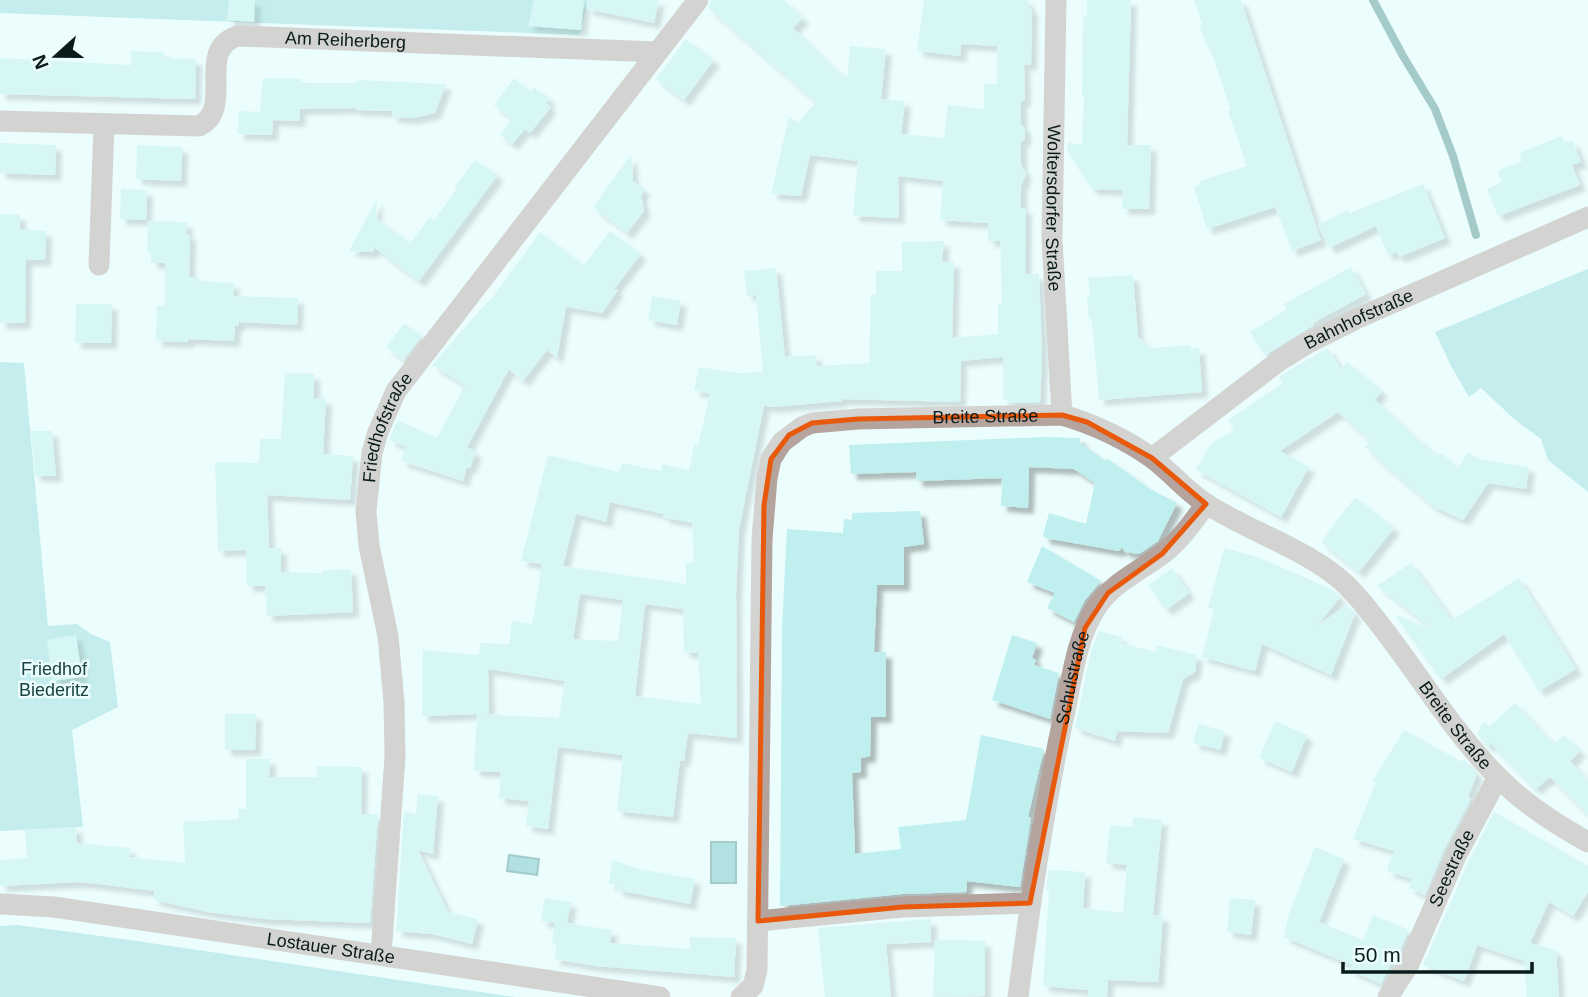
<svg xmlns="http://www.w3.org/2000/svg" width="1588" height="997" viewBox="0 0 1588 997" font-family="Helvetica,sans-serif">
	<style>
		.green { fill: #97dada }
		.water { fill: #6bbebd; stroke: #4e8d8c; stroke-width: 2 }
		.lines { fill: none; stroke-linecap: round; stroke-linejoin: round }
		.stream { stroke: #4e8d8c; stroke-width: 8 }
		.building { fill: #bfefee; fill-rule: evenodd; filter: url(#shadow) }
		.minor { stroke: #b5a39d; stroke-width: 21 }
		.marked { fill: none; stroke: #e8590c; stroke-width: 5; stroke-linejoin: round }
		.labels { text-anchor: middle; stroke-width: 5; stroke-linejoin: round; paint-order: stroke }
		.street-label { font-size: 18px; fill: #091b1b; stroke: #ebfefd }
		.park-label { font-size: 18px; fill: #194141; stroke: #ebfefd }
	</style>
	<defs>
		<filter id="shadow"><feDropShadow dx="6" dy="6" stdDeviation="2" flood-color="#0004"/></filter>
	</defs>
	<rect width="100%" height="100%" fill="#ebfefd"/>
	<path class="green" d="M0,0H588L580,35L0,13Z
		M1588,269V492L1548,460L1541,439L1514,419L1481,388L1469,397L1451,366L1435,332Z
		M0,362L24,363L48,626L77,624L91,634L110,642L118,707L72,730L83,827L0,831Z
		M17,925C184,946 349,974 516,997H0V926Z"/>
	<path class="water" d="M711,842H736V883H711Z
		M509,855L539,859L537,875L507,871Z"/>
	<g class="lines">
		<path class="stream" d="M1373,0L1403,56L1435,109L1453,156L1476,235"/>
	</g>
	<path class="building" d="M229,0H255L254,22L227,20Z
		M534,0H584L581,30L528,26Z
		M588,0H659L654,23L587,9Z
		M711,0H784L803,18L793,28L847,80L850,46L886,49L881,99L905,101L901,134L944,138L948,105L984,109V84H997V46L961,44L960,56L917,51L924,0H1028L1029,8H1032L1031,65L1024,64L1025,100L1021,102V125L1025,128V139L1021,142V165L1026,174L1021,186V208H1026L1025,274H1039L1042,357L1040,402L1007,403L1008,400H1003V357L961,361L960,402L842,399V401L771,407L764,405L739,529L736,592L737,738L688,733L684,761L680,760L673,817L617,811L623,755L558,747L548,829L526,826L529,801L499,798L501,772L474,771L477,714L422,716L423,650L479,655L480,643L509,644L512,621L532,624L542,564L521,561L548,455L619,472L622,463L661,471L662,464L689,470L694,444L698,445L710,394L694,390L699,367L736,373L763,372L756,295L747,296L744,271L776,268L785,357L816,355L817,366L869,363L871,295H876V271H902V242L944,241L942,262H954L952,338L998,334V304H1002L1000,241H988V223L940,220L943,181L898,176L899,218L853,216L858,161L810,155L801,196L771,194L789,116L798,123L816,102L708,8ZM610,502L664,514L663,517L692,523L694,562L686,563V584L563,566L576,514L606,522ZM580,594L623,600L618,641L573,639ZM645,604L683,609L684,652L698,653L701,704L635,696ZM488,669L565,681L559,718L477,714H489Z
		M1087,0H1131L1127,145H1151L1149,209H1122L1123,190L1092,189L1067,150V143L1082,144L1084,97L1082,96L1083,28V16H1087Z
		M1194,0H1241L1321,240L1292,251L1275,207L1207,229L1194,187L1201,184L1200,181L1247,166L1228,111L1231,110L1215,63L1210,47H1207L1199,25L1202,24Z
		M686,39L714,60L684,100L656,79Z
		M131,51L164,52L163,58L196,59L195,99L0,94V58L131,65Z
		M263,78L301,79V83H356V80L446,84L435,113L414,118L392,117V111L356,110V108L300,109L299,121L273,120L272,135L238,134L239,111L260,112Z
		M514,78L531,92L534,87L550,99L546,103L551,107L530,133L525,129L512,144L500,135L512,119L494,105Z
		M1562,136L1565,144L1573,141L1581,162L1572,165L1580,185L1498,216L1487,189L1502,182L1497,171L1522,161L1519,153Z
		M0,143L56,145L55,175L0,173Z
		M137,145L182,147L181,181L136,179Z
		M631,155L633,181L645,190L641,195L644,211L627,233L593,207Z
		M475,160L498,175L419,281L374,247V252L349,251L377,198L376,218L410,243L430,217L434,220L457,188L455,186Z
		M1423,184L1445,238L1399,257L1396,252L1388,255L1376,226L1329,248L1318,224L1348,210L1350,213Z
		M121,189L147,190L146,220L120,219Z
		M0,214L20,215V229L46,231L45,260H26L25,323H0Z
		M148,221L187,222L186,234H190L189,277H199V281L234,283L233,296L298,298L297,325L239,322L238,326H235L234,341L188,339V342L156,341L157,306H165V263H151V253H147Z
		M610,231L641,254L614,289L618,290L602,313L566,307L557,358L547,350L523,381L509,369L467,447L476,452L470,468L467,467L463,481L401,461L406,447L389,440L397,420L437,438L465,385L432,365L488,301L489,302L540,232L584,265Z
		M1351,267L1366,294L1313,323L1314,325L1265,355L1250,332L1287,309L1284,304Z
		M1133,275L1138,337L1151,348L1190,345L1191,349L1199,348L1202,392L1099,400L1092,319H1089L1087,296H1090L1088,278Z
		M652,296L681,301L677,325L648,320Z
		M76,304H112L111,343H75Z
		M404,323L422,336L403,360L386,347Z
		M1328,348L1341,369L1347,362L1382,391L1375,400L1437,456L1441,453L1458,468L1468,452L1479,459L1529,467L1526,489L1488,483L1463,520L1434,507L1383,464L1365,447L1371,441L1338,412L1280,451L1309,467L1281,517L1196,470L1210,444L1234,430L1228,420L1283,383L1279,377L1286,372Z
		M285,373L314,374V398L326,399L323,454L353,456L350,500L267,495L269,548H281V572L323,573V570L351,569L353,612L267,616L265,586H247L246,550L218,551L215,462L259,463L260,439H281Z
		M31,431H52L56,476H35Z
		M1046,437L1080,438V443L1106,461L1108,459L1150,489L1177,503L1158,541L1139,554L1125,552L1122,547L1119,551L1045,538L1043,536L1049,513L1086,524L1095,483L1074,469L1029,467L1028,508L1001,506L1002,478L917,481L916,472L851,474L849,445Z
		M1355,497L1394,528L1359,572L1321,542Z
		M920,511L924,544L904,547V585H877L874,652H886V717H871L870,756L861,758V772L852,773L855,854L901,849L898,827L966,820L981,735L1044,749L1028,817L1031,818L1020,887L967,881L966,892L902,894L780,906L782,628L787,529L843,533L844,519L852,520V513Z
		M1042,546L1101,581L1085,600L1074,622L1047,608L1055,593L1027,582Z
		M1224,548L1258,557L1331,589L1340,597L1318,625L1347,605L1355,614L1331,675L1262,644L1255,671L1202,657L1214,609L1208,608Z
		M1411,563L1452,620L1519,578L1576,669L1539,691L1504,634L1441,679L1394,614L1428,628L1429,626L1377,586Z
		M1172,568L1189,593L1166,610L1148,585Z
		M1099,631L1122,637L1121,643L1156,652L1157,645L1197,655L1195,672L1183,679L1168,733L1117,731L1115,741L1075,728L1091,651Z
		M76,635L82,677L52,681L47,640Z
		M1012,635L1037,643L1032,658L1036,660L1034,665L1059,673L1050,719L992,700Z
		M1515,703L1554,744L1564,735L1580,751L1570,761L1588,780V815L1550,777L1535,789L1490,743L1488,747L1477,734L1483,722L1490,726Z
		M225,714H256L255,750H225Z
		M1275,721L1307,735L1292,772L1259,758Z
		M1198,724L1225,731L1220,750L1193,743Z
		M1404,730L1462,762L1464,759L1477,774L1468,797L1471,799L1444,850L1425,895L1409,888L1412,879L1387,871L1394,851L1353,839L1376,782L1373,780Z
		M246,759H270L269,777H317V766L362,767L361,814H378L370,923L265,919L208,912L154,900V891L98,884L78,882L0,886V860L27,858L25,830L76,827L77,843L130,848L129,857L185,863L183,822L239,819L238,809H246Z
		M418,794L438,796L433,854L418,850L448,912L478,919L472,944L432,934L396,931L404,811L416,814Z
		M1494,812L1588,866V892L1573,916L1549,902L1530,943L1556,950L1559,997H1527L1524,961L1477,945L1464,981L1423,965L1468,862Z
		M1133,817L1162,820L1153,915L1163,916L1158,982L1108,980L1107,997H1088V990L1043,986L1049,890H1046L1049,870L1085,872L1083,908L1123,913L1127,865L1106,863L1110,825L1132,827Z
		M1315,847L1344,859L1319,922L1363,940L1373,915L1409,930L1398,955L1395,954L1381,984L1350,970L1352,965L1284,937L1289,914Z
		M612,860L639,869L695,879L690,904L617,890L618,885L609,884Z
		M545,898L571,902L567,923L612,930L610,943L690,949V937L736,938L734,977L596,966L554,959L557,944L552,943L555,923L541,921Z
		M1230,898L1255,900L1251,935L1227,932Z
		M931,919V942L886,944L891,997H825L818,928Z
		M935,939L985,941V996L933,997Z"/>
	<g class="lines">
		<g class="minor">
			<path id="s1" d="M1056,0L1052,240L1062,415"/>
			<path id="s2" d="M0,121L199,126C236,108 194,49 238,36L657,52"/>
			<path d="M99,265L104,125"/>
			<path id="s3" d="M1152,458L1279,361L1308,343L1356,319L1588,217"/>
			<path id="s4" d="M0,904L54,907L660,997"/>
			<path d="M758,921L903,907L1030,903"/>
			<path id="s5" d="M381,955L395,757L394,702L388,636L369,546L366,511L372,453L378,432L396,391L698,0"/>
			<path id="s6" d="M741,997L753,986L757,970L762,539L767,478L771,459L782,442L802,427L812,423L858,419L1062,415C1092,423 1127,440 1152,458C1171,472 1185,490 1205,503C1250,533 1318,552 1354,593C1406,651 1443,722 1498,777C1524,804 1555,824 1588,842"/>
			<path id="s7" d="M1018,997C1030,902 1044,808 1064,715C1072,679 1076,639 1096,608C1111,584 1138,572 1161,555C1179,542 1193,522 1206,504"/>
			<path id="s8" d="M1388,997L1408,966L1456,856L1498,777"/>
		</g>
	</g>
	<path d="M0 0H1588V997H0ZM1062,415L1087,422L1152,458L1206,504L1162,554L1108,593L1085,628L1030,903L903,907L758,921L764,505L771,459L789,435L812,423L858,419Z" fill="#ebfefd" fill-opacity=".55" fill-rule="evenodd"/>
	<path class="marked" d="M1062,415L1087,422L1152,458L1206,504L1162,554L1108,593L1085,628L1030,903L903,907L758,921L764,505L771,459L789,435L812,423L858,419Z"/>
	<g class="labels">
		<g class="street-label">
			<text dy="6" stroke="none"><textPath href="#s2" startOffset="413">Am Reiherberg</textPath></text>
			<text dy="6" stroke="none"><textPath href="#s1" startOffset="208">Woltersdorfer Straße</textPath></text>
			<text dy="6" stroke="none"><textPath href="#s3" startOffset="250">Bahnhofstraße</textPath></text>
			<text dy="6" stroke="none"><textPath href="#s6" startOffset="774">Breite Straße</textPath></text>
			<text dy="6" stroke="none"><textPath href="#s5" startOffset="534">Friedhofstraße</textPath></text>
			<text dy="6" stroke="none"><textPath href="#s7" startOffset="324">Schulstraße</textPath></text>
			<text dy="6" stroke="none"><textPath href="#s6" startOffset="1362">Breite Straße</textPath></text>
			<text dy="6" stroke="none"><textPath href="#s8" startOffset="144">Seestraße</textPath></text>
			<text dy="6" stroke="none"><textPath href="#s4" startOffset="334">Lostauer Straße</textPath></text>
		</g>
		<g class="park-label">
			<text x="54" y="675">Friedhof<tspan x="54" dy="21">Biederitz</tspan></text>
		</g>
	</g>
	<g transform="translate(56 56) rotate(249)" stroke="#ebfefd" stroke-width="5" paint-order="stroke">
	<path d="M0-5L12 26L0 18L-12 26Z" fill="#091b1b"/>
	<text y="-10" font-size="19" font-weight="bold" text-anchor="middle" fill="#091b1b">N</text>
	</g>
	<path d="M1343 962v10h189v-10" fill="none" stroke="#091b1b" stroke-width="3.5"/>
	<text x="1354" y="962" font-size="21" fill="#091b1b" stroke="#ebfefd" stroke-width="5" paint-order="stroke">50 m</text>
</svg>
